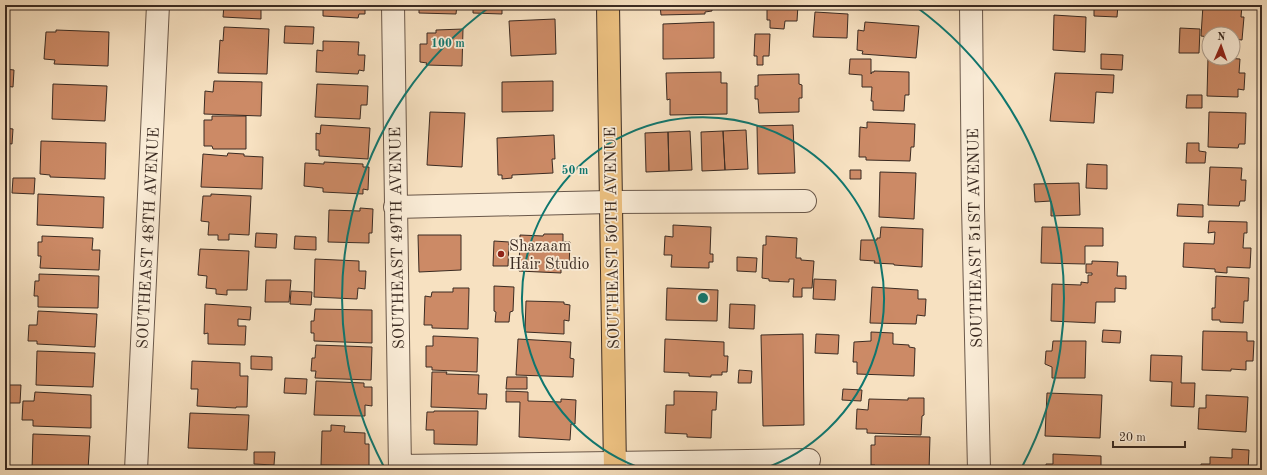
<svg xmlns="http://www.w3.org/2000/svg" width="1267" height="475" viewBox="0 0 1267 475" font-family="'Old Standard TT',serif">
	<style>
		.building { fill: #cc8a66; stroke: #3b2b22 }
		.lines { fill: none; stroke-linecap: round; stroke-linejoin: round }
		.minor-casing { stroke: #6a584a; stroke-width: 24 }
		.major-casing { stroke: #3b2b22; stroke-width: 24 }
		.minor { stroke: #faecd7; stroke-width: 22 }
		.major { stroke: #ecc080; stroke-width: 22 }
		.ring { fill: none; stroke: #0f766e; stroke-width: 2 }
		.poi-dot { fill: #8f2418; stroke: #faecd7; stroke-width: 1.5 }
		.labels { text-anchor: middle; stroke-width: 3.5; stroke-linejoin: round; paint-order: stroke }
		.street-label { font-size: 16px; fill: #3b2b22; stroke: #faecd7 }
		.poi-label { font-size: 16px; fill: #3b2b22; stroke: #faecd7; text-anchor: start }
		.centre { fill: #0f766e; stroke: #faecd7; stroke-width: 2 }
		.ring-label { font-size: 12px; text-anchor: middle; font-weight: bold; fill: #0f766e; stroke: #faecd7; stroke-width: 3.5; stroke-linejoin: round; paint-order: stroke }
	</style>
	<rect width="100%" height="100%" fill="#f7e1c1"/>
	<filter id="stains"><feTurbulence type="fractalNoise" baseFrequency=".005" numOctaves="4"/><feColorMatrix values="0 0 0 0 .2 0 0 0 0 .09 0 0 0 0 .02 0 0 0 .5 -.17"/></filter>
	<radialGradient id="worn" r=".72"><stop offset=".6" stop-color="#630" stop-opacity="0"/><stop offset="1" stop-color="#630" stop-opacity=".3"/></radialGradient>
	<path class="building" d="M224,5H261V19L223,17Z
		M323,5H365V14H359L358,18L323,16Z
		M419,5H457L456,14L419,13Z
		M473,5H502V14L473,13Z
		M660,5H712V11L705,12V14L661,15Z
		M767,5H798L797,21H785L784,29L770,28V20H767Z
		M1094,5H1118L1117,17L1094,16Z
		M1203,5H1242L1241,17H1244L1242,40L1233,39V34H1209V37L1201,36Z
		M815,12L848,14L847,38L813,37Z
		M1054,15L1086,17L1085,52L1053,50Z
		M555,19L556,54L511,56L509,21Z
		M714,22V58L663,59V24Z
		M865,22L919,26L916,58L862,54L863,51L857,50L858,30L864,31Z
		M285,26L314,27L313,44L284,43Z
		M224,27L269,29L267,74L218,73L220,40L223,41Z
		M1180,28L1200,29L1199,53H1179Z
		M463,29L462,66L426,65L427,63L420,62V44H427V33H436V30Z
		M56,30L109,32L108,66L54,64L55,60L44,59L46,32H56Z
		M755,34H770L769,56H763V65H757V56H754Z
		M323,41L359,42L358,55H365L364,71L359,70L358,74L316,72L317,50L323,51Z
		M1101,54L1123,55L1122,70L1101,69Z
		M1208,57L1240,59L1239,73H1245L1244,90L1238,89V97L1207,96Z
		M850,59H871V74L872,72H874V71L909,72V95H905L904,111L873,110V101H871L872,87H862V75L849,74Z
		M5,69L14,70L13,87L5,86Z
		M721,72V83H727V114L670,115V99L667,100L666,73Z
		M1055,73L1114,75L1113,93L1096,92L1094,123L1050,121Z
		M799,74V84L802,85V98H799V112L759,113L758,99H755V86H758V75Z
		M214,81L262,82L261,116L204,114L205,91L213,92Z
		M553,81V111L502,112V82Z
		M53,84L107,86L105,121L52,119Z
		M317,84L368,86L367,105H361L360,119L315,117Z
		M1187,95H1202V108H1186Z
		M430,112L465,113L462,167L427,165Z
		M1209,112L1246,113L1245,144H1239L1238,148L1208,147Z
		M212,116H246V149H213L212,146H204V120H212Z
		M867,122L915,124L914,147H911L910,161L866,160V157H859L860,127L867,128Z
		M321,125L370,128L368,159L319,156V150H316V133L320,134Z
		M793,125L795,173L758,174L757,126Z
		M5,128L13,129L12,144L5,143Z
		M746,130L748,169L725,170L723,131Z
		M690,131L692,170L669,171L668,132Z
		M723,131L725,170L702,171L701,132Z
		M668,132L669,171L646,172L645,133Z
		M554,135L555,159H552L553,173L512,175V178L502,179V175H498L497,138Z
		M41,141L106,143L105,179L50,177V175L40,174Z
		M1187,143H1199V151L1206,152L1205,163H1186Z
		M228,153L244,154V156L263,157L262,189L201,187L203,154L227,156Z
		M324,162L363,164V167H369L368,190L363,189V194L323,192V188L304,186L305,163L324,164Z
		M1087,164L1107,165V189L1086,188Z
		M1210,167L1242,168L1241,180H1246L1245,201H1240L1239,206L1208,205Z
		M850,170H861V179H850Z
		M880,172L916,173L914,219L879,217Z
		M13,178H35L34,194L12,193Z
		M1079,183L1080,215L1051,216V201L1035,202L1034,184Z
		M38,194L104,197L103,228L37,225Z
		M211,194L251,196L249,235L229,234V240H218V235H208L209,222L201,221L203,196H211Z
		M1178,204L1203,205V217L1177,216Z
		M360,208L373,209L372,233H369V243L328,242L329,210L360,211Z
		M1209,221L1247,222V233H1244L1243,248H1251L1250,268L1227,267V273L1215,272V269L1183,267L1184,243L1214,244L1215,232L1208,233Z
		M673,225L711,227L710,254H713V262H709V268L671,267L672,255H664L665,236L673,237Z
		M881,227L923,229L922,267L894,265V264L874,263L875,261L860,260L861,240H877V238H880Z
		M1042,227L1103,228V246H1085V264L1041,263Z
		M256,233L277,234L276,248L255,247Z
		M544,234H563V242H570L569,268L561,267V273L519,271L520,235L543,236Z
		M418,235H461V270L419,272Z
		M42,236L93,238L92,250H100L99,270L40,268L41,256H38V242H42Z
		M295,236L316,237V250L294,249Z
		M766,236L797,238L796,258H801V260L814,261L812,288H802V297H793L794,279H789V282L769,281V279L762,278L763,245H766Z
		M494,241L509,242L508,266H493Z
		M200,249L249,251L247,290H227V295L216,294V289L206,288L207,276L198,275Z
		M737,257L757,258L756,272L737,271Z
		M315,259L359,261V271H366L365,289L358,288L357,299L314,297Z
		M1092,261L1118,262L1117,276H1126V289L1115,288V302H1096L1095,323L1051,321L1052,284L1081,285V282L1088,283V275H1092V273H1086V264H1092Z
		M39,274L99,276L98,308L38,307V296H34L35,281H39Z
		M1216,276L1249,278L1248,301H1244L1243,323L1220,322V320H1212V308H1215Z
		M814,279L836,280L835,300L813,299Z
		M266,280H291L289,302H265Z
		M494,286L514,287L513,311L510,312L509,322H495L496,312L494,311Z
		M872,287L918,290V299H926L925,316L917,315L916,324L870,323Z
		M453,288H469L468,329L432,328V325H424L425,296L431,297L432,292H453Z
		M667,288L718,290L717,321L666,320Z
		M291,291L312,292L311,305L290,304Z
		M526,301L564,302V304L570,305L569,321L564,320V334L525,332Z
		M205,304L251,307L250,320L238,319V326H246L245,345L208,344V333L204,334Z
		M730,304L755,305L754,329L729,328Z
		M315,309L372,310V343L314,341V333H311V321H314Z
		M38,311L97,314L95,347L37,344V341H28L29,325H37Z
		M1103,330L1121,331L1120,343L1102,342Z
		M1203,331L1247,332V341H1254L1253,361H1246V370L1231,369V371L1202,370Z
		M871,332L893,333V344L909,345V347L915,348L914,376L857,374V362H853L854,342L871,341Z
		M803,334L804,425L763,426L761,335Z
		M816,334L839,335L838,354L815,353Z
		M433,336L478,338L477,372L432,370V367H426V346H433Z
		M518,339L571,342L570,358L574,359L573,377L516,375Z
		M665,339L724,342V356H728L727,372H722V375H711V377L689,376V373L664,372Z
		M1053,341H1086L1085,378H1052V367L1045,364L1046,351H1052Z
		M316,345L372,347L371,380L315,378L316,371H311L312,358H315Z
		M37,351L95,353L93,387L36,385Z
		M1151,355L1182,356L1181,383H1195L1194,407L1171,406L1172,382L1150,381Z
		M251,356L272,357V370L251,369Z
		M192,361L240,363V376H248L247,407H236V408L197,406L198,389H191Z
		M739,370L752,371L751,383H738Z
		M432,372H447L446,374L479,375L478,394H487L486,409L431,407Z
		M507,377H527V389H506Z
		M285,378L307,379L306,394L284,393Z
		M316,381L364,383V387H372V406L365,405V416L314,415Z
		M5,385H21L20,403H5Z
		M843,389L862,390L861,401L842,400Z
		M506,391L528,392V401L561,402V399L576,400L575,424H571L570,440L519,437L520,402H506Z
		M674,391L717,392L716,410H712L711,438L687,437V434L665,433L666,405H674Z
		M35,392L91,395V428L33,426V420H22L23,401H34Z
		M1047,393L1102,395L1100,438L1045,436Z
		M1206,395L1248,397L1246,432L1198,429L1199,408H1206Z
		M908,398H924V415L922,416L921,435L867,433V429H856L857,409L868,410L869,399L908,400Z
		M434,411H478L477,445L434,444V430H426L427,412H434Z
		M190,413L249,415L247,450L188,448Z
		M331,425L345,426L344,432L365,433V444H369V466L321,465L322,431H331Z
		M33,434L90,436L88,470L32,469Z
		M875,436L930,437L929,470L875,469V465H871V445H875Z
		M1232,449L1249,450L1248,470H1201V464H1210V457L1232,458Z
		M254,452H275L274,465L254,464Z
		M1053,454L1101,456V470H1046V464H1053Z
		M187,468L240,470H187Z"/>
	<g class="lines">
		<defs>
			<path id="minor" d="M393,5L400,470
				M971,5L973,206L979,470
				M395,207L610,202L805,201
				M400,466L809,460
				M136,470L158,5"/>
			<path id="major" d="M608,5L615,470"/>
		</defs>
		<use href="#minor" class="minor-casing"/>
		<use href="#major" class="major-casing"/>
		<use href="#minor" class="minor"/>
		<use href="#major" class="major"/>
	</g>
	<g class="ring">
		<path d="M646 470A181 181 0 1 1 760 470"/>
		<path d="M384 467A361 361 0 0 1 491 6M915 6A361 361 0 0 1 1022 467"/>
	</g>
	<circle class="poi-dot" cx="501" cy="254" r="4"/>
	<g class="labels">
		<g class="street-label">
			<text transform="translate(147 238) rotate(-87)" y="6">SOUTHEAST 48TH AVENUE</text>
			<text transform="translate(396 238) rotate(-91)" y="6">SOUTHEAST 49TH AVENUE</text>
			<text transform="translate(611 238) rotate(-91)" y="6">SOUTHEAST 50TH AVENUE</text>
			<text transform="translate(974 238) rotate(-91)" y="6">SOUTHEAST 51ST AVENUE</text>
		</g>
		<g class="poi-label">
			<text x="509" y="251">Shazaam<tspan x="509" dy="18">Hair Studio</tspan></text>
		</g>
	</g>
	<circle cx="703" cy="298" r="6" class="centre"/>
	<g class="ring-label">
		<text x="448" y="47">100 m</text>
		<text x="575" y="174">50 m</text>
	</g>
	<rect width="1267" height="475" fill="none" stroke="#f7e1c1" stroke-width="20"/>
	<rect x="6" y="6" width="1255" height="463" fill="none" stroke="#3b2b22" stroke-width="2"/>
	<rect x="10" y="10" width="1247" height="455" fill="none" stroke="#3b2b22"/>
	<g transform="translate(1221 46) rotate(2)"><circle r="19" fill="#faecd7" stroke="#ae9f8f"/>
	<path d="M0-3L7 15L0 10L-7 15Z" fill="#8f2418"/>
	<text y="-6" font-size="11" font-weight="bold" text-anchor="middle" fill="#3b2b22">N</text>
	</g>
	<path d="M1113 441v6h72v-6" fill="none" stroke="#3b2b22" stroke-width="2"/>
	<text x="1119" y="441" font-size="12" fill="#3b2b22" stroke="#faecd7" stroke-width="3" paint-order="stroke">20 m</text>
	<rect width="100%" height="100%" filter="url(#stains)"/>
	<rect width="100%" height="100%" fill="url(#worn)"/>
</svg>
